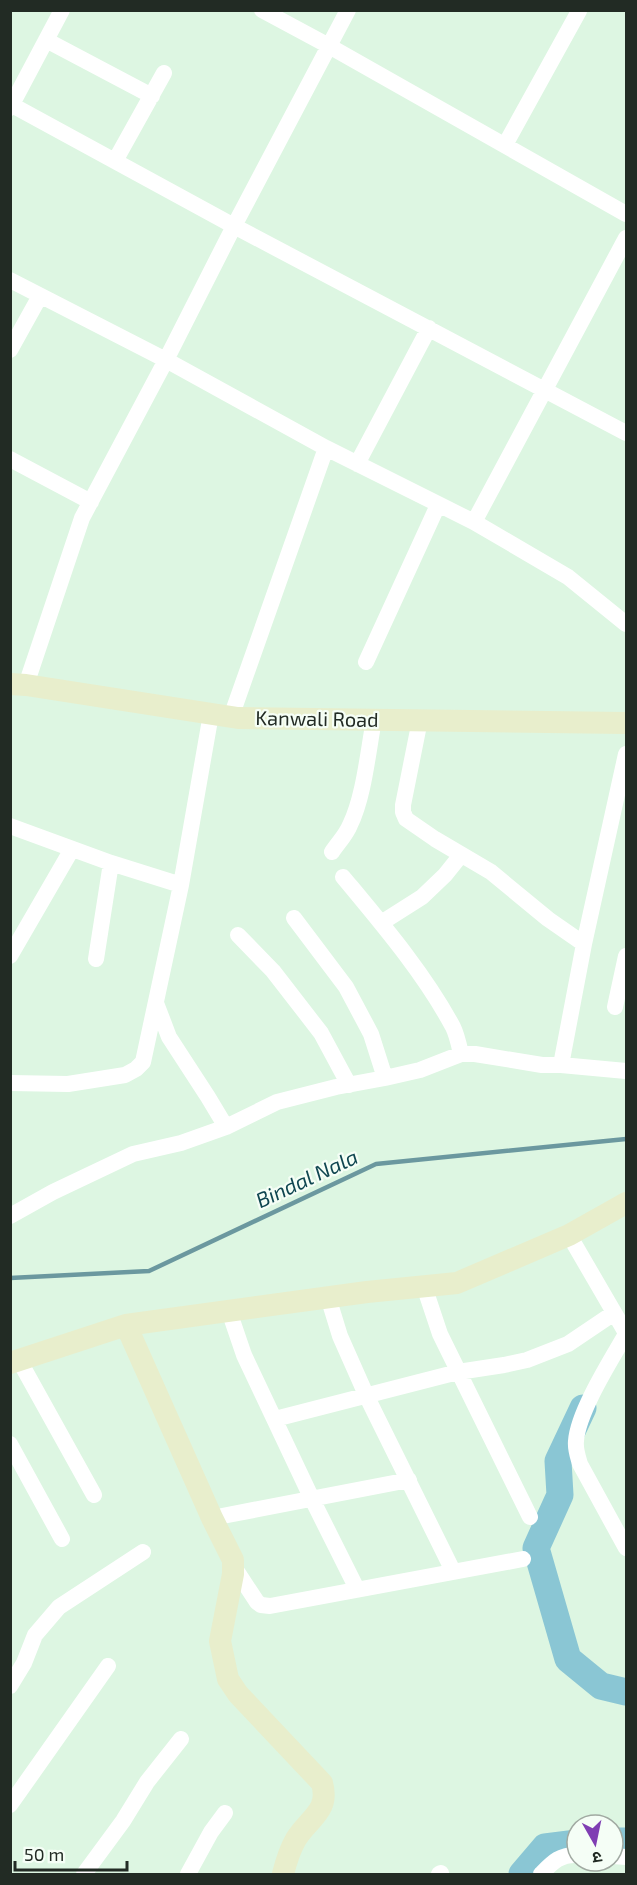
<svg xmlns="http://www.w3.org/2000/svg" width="637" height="1885" viewBox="0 0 637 1885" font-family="'Exo 2','Noto Sans Devanagari',sans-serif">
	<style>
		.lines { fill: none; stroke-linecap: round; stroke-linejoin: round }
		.stream { stroke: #6b989f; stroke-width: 4.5 }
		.river { stroke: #8ac6d4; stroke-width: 27 }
		.street { stroke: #fff; stroke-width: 16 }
		.secondary { stroke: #e8eecc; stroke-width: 22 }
		.labels { text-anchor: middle; stroke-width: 4.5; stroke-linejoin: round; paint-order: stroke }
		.street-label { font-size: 20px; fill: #222b24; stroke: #f5fef6 }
		.water-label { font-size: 21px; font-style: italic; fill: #0f4650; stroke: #f5fef6 }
	</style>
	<rect width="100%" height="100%" fill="#ddf6e2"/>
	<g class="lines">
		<path class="stream" d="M10,1278L149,1271L376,1164L626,1139"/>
		<path class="river" d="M583,1408L558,1461L560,1495L536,1548L568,1659L601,1686L626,1692
			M613,1841H626
			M522,1874L545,1847L577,1843"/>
		<path class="street" d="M262,10L329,46L626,214
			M46,40L152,96
			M12,105L234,226L626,433
			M10,108L62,10
			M505,145L579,11
			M115,161L164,73
			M10,280L166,360L326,448L474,522L568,577L626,624
			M10,350L40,296
			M10,459L91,502
			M357,464L429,328
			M474,522L626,238
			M366,662L438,505
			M26,685L82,518L166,360L234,226L348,10
			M231,717L326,448
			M420,720L403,805V812L406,819L435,839L491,872L548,919L584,944
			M10,826L111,863L181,885
			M332,852C338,843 346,835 350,825C364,797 368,751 374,720
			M343,877C382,924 424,973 453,1027C457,1035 459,1045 461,1054
			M294,918L346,987L371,1034L385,1078
			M381,923L422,897L445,875L461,855
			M238,935L273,971L321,1033L349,1085
			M10,956L72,849
			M96,959L111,863
			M156,1003L169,1037L208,1097L226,1127
			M615,1007L626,956
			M561,1065L626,1071
			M10,1083L68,1084L125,1075L136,1069L143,1062L181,885L211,714
			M10,1216L53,1192L133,1154L181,1143L226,1127L277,1102L336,1087L385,1078L420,1070L461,1054H475L542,1065H561L584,944L626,754
			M569,1235L626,1333
			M424,1286L440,1334L530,1517
			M328,1297L340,1336L367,1397L453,1571
			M229,1311L244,1355L312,1499L357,1589
			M626,1334C611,1360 578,1412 576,1441C575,1449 578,1457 580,1464L626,1548
			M19,1360L94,1495
			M275,1419L458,1372L504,1365L527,1360L568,1344L614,1313
			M10,1444L62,1539
			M212,1518L409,1480
			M234,1567L257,1602L261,1605L270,1606L523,1559
			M10,1686L24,1663L35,1635L59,1607L143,1552
			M10,1805L108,1666
			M613,1856L626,1857
			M84,1874L123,1821L147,1782L181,1739
			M188,1874L211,1832L225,1813
			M439,1874L441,1873
			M541,1874C552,1863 560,1854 577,1855"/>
		<path class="secondary" d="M10,684L26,685L238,718L626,723
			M126,1325L212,1518L233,1560V1574L220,1641L228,1679L238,1694L322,1783C330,1811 309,1818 296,1839C289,1851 286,1862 283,1874
			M10,1363L126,1325L367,1292L457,1283L569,1235L626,1203"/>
	</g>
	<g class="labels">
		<g class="street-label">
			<text transform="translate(317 719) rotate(1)" y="7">Kanwali Road</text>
		</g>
		<g class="water-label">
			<text transform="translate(307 1179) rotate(-25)" y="7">Bindal Nala</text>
		</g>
	</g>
	<rect width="637" height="1885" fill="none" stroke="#222b24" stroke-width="24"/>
	<g transform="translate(595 1843) rotate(171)"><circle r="28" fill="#f5fef6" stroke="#a1aaa2" stroke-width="1.5"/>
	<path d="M0-4.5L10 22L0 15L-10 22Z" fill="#7f3eb3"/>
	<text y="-9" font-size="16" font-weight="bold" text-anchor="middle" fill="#222b24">उ</text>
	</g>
	<path d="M15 1861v9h112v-9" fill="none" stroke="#222b24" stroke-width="3"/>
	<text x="24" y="1861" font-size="18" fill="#222b24" stroke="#f5fef6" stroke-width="4.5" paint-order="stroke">50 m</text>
</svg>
